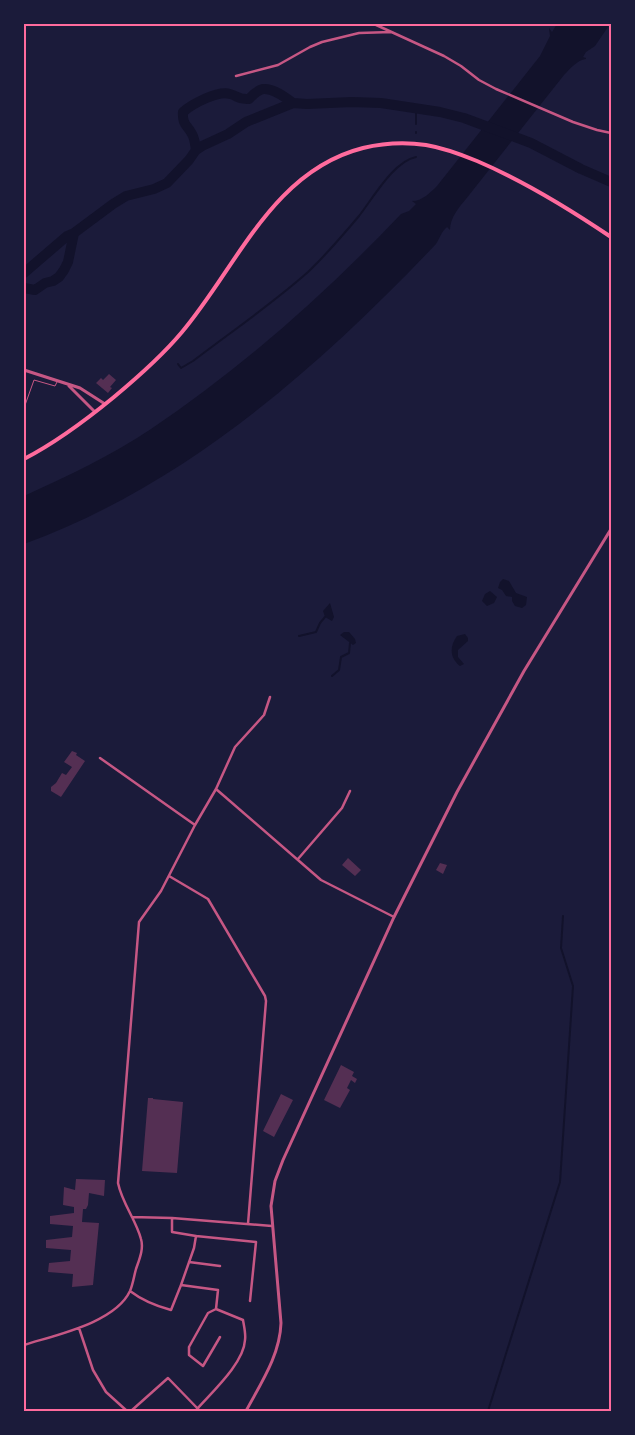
<svg xmlns="http://www.w3.org/2000/svg" width="635" height="1435" viewBox="0 0 635 1435" font-family="Georgia,serif">
	<style>
		.water { fill: #12122b }
		.lines { fill: none; stroke-linecap: round; stroke-linejoin: round }
		.stream { stroke: #12122b; stroke-width: 2 }
		.river { stroke: #12122b; stroke-width: 10 }
		.building { fill: #542f53 }
		.path { stroke: #ff6b9d; stroke-width: 1 }
		.service { stroke: #c65784; stroke-width: 1 }
		.minor { stroke: #c65784; stroke-width: 2.5 }
		.tertiary { stroke: #c65784; stroke-width: 3 }
		.secondary { stroke: #ff6b9d; stroke-width: 4 }
		.neatline { fill: none; stroke: #ff6b9d; stroke-width: 2 }
	</style>
	<rect width="100%" height="100%" fill="#1b1b3a"/>
	<path class="water" d="M557,24H610L595,46L586,52L583,57L586,58V59C577,60 570,69 564,75L466,199C459,207 450,218 450,230L447,227C441,232 440,238 436,244C319,367 186,485 24,544V496C67,476 111,456 151,429C243,367 325,294 401,214L409,211L416,204L412,201C422,201 430,193 437,186L540,56L550,36L549,29V28L552,32Z
		M503,579L509,581L516,593L527,597L526,605L522,608L515,606L512,601V597L506,596L502,590L498,588L500,582Z
		M490,591L497,597L494,603L487,606L482,601L485,594Z
		M330,603L334,617L332,621L325,617L323,611Z
		M344,632H349L355,639L356,643L353,645L340,635Z
		M465,634L468,638V641L458,650V657L464,664L460,666C450,658 449,647 457,636Z"/>
	<g class="lines">
		<path class="stream" d="M416,108V124
			M416,132V133
			M178,364L181,368L193,361C231,332 272,304 308,272C326,255 343,235 359,216C373,198 394,161 416,157
			M299,636L316,632L320,623L325,617
			M332,676L339,670L341,657L349,653L350,643
			M488,1411L560,1182L573,986L561,948L563,916"/>
		<path class="river" d="M196,150C195,145 195,139 192,134C187,125 182,124 183,112C192,104 218,90 230,94C238,96 239,100 249,99C253,95 257,90 263,89C273,88 285,97 293,103
			M24,273L67,236L74,233L113,204L126,196L154,189L167,183L189,160L196,150L202,146L228,134L246,122L293,103L307,104L352,102L381,103L440,112L464,118L531,143L581,169L611,182
			M24,288L35,290L45,283L53,281L59,277L64,270L68,262L74,233"/>
	</g>
	<path class="building" d="M109,374L116,380L110,387L112,388L108,393L96,383L101,378L103,380Z
		M72,751L77,753L76,755L85,761L61,797L51,791V787L56,783L62,773L66,775L72,767L64,762Z
		M348,858L361,870L355,876L342,865Z
		M440,863L447,865L443,874L436,870Z
		M341,1065L354,1072L352,1076L357,1079L355,1083L351,1080L347,1088L350,1090L340,1108L324,1100Z
		M281,1094L293,1100L274,1137L263,1131Z
		M148,1098H153V1099L183,1102L177,1173L142,1171Z
		M76,1179L105,1180L104,1196L89,1193L88,1205L86,1209H83L82,1222L99,1223L93,1285L72,1287L73,1274L48,1272L49,1263L70,1261L71,1250L46,1248V1240L72,1237L73,1226L50,1224V1216L74,1213V1207L63,1205L64,1187L75,1190Z"/>
	<g class="lines">
		<path class="path" d="M542,24L545,25"/>
		<path class="service" d="M24,408L34,380L55,386L57,382"/>
		<path class="minor" d="M374,24L444,56L461,66L479,80L496,89L573,122L597,130L611,133
			M236,76L278,65L310,47L322,42L359,33L391,32
			M100,758L195,825
			M216,789L321,880L394,917
			M298,859L342,808L350,791
			M169,876L208,899L265,996L266,1001L248,1224
			M132,1217L172,1218L272,1226
			M172,1218V1232L196,1236L256,1242L250,1301
			M189,1262L220,1266
			M181,1285L194,1248L196,1236
			M130,1291C143,1301 156,1306 171,1310L181,1285L218,1290L216,1309L243,1320C244,1326 246,1334 245,1340C244,1363 212,1392 197,1409
			M216,1309L208,1313L189,1347V1355L203,1366L220,1337
			M79,1328L93,1370L106,1392L127,1411
			M24,1345C55,1335 115,1323 130,1291C133,1284 134,1276 136,1269C139,1260 144,1249 141,1239C136,1220 122,1203 118,1183L139,922L161,891L195,825L216,789L235,747L264,715L270,697
			M131,1411L168,1378L200,1411"/>
		<path class="tertiary" d="M24,370L80,388L105,404
			M69,386L95,412
			M246,1411C261,1383 280,1355 281,1323L271,1206L275,1181L283,1160L394,917L457,792L524,671L611,529"/>
		<path class="secondary" d="M24,459C57,442 86,420 114,397C138,377 162,356 182,332C237,267 272,171 363,148C384,143 405,142 426,145C444,148 460,154 477,161C524,181 568,208 611,237"/>
	</g>
	<rect width="635" height="1435" fill="none" stroke="#1b1b3a" stroke-width="50"/>
	<rect x="25" y="25" width="585" height="1385" class="neatline"/>
</svg>
